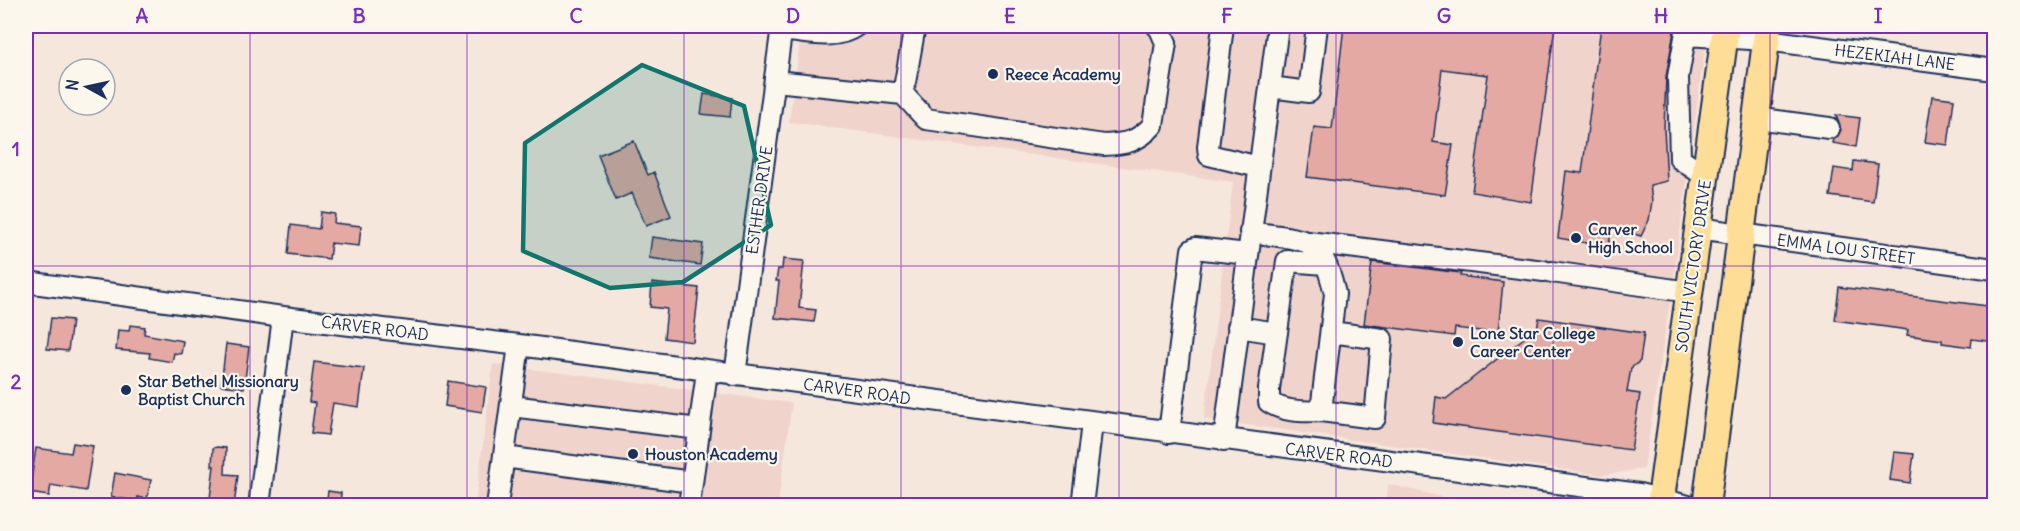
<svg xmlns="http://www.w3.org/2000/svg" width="2020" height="531" viewBox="0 0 2020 531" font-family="Delius,sans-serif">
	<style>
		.built { fill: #f0d4cb }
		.building { fill: #e3a9a2; stroke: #1b2f5e; stroke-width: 1.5 }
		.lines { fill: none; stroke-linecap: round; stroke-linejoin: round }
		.minor-casing { stroke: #1b2f5e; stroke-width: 24 }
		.major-casing { stroke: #1b2f5e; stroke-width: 30 }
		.minor { stroke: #fbf7ec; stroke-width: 20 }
		.major { stroke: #fedd96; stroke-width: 26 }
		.marked { fill: #0f766e; fill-opacity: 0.2; stroke: #0f766e; stroke-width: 4.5; stroke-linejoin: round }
		.grid { fill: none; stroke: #7b2cbf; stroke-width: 1.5; stroke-opacity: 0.55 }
		.poi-dot { fill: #1b2f5e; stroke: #fbf7ec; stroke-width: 2 }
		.labels { text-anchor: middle; stroke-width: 4.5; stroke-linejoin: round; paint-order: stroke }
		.street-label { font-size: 16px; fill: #1b2f5e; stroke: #fbf7ec }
		.poi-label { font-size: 16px; font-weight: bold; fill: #1b2f5e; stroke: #fbf7ec; text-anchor: start }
		.neatline { fill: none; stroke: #7b2cbf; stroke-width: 2 }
		.grid-label { font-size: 20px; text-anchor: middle; font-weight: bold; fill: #7b2cbf }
	</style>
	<rect width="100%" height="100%" fill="#f6e7dd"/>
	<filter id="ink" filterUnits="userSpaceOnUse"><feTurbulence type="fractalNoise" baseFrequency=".0167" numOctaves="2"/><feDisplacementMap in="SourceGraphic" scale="12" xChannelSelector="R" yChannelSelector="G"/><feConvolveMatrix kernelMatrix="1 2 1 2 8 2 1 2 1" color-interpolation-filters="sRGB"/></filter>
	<g filter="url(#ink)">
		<path class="built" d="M802,26H1708L1676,261L1644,469L1603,475L1204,419L1233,182L789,122Z
			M493,364L792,403L778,505L475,506Z
			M1388,484L1475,505H1386Z"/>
		<path class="building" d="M1344,26H1478L1493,28V26H1555L1531,202L1472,192L1488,75L1442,69L1433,142L1453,145L1445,195L1307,177L1314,127L1332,129Z
			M1601,26H1675L1666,77L1664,129L1667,181L1650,185L1652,201L1649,220L1641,236L1611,227L1609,247L1558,238L1566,171L1582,173Z
			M704,94L732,98L730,117L701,114Z
			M1932,96L1954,99L1948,145L1925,142Z
			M1836,115L1860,118L1856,147L1832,143L1833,139L1838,136L1841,130Z
			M634,141L648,175L654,172L671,216L646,226L632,193L616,200L598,155Z
			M1854,161L1878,164L1873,202L1830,196L1834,168L1853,171Z
			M321,212L335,214L334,223L361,226L359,246L331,243L329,259L288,254L291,225L319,229Z
			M652,237L703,244L700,265L649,258Z
			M783,259L804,261L799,308L816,310L814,322L775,318L779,281H776L778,269H782Z
			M1372,262L1461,273L1460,276L1503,282L1498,333L1455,328L1454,336L1364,324Z
			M652,283L699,288L693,342L664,338L667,309L650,307Z
			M1839,287L1995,307V342L1972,339L1971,347L1942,343V340L1907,335L1908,330L1835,320Z
			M51,318L72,320L68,351L47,349Z
			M1539,318L1644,333L1640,361L1631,368L1627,392L1640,394L1631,450L1433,423L1436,397L1446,399L1529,334L1536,335Z
			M130,325L145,327L144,334L183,341L181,354L174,353L172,362L149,358L150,353L116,350L118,330L129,331Z
			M226,344L249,347L244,388L221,385Z
			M314,362L364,368L359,407L333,403L328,435L311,433L315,403L309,402Z
			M448,381L486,387L482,412L445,406Z
			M73,443L93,446L86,491L51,485L49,496L29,493L36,448L71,453Z
			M217,447L226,448L225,474L238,475L234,506H209L214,466H212L213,448Z
			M1894,452L1914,454L1910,483L1890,480Z
			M115,473L151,480L147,499L138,497L137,501L111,497Z
			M328,491L341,493L340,506H326Z"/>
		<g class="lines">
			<defs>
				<path id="minor" d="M1223,26L1208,147L1209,155L1259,167
					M1687,26L1678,77L1680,159L1705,176
					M781,30C804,32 836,41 856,26
					M1686,35L1766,40L1994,70
					M775,81L903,94L926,119L1104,145C1125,144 1138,142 1153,125L1166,43L1160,29L1157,26
					M1270,87L1309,92L1317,26
					M903,94L915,26
					M1756,118L1829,128
					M1698,228L1994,269
					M1250,232C1267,235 1291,236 1306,242C1325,249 1331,278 1335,294L1321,411C1305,412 1283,412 1269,402V389L1287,261L1325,264
					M1308,242L1544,271
					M1552,272L1689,292
					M26,282L283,317L519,345L1639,494L1688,506
					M1238,327L1277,333
					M735,375L782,26
					M511,406L699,429
					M1321,411L1375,418L1382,339L1331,332
					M1169,433L1192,250L1195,248L1247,254
					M1224,440L1278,26
					M504,457L692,482
					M259,506L283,317
					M497,506L519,345
					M689,506L707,371
					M1082,506L1092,423"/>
				<path id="major" d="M1660,506L1726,26
					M1706,506L1768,26"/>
			</defs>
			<use href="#minor" class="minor-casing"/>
			<use href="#major" class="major-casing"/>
			<use href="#minor" class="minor"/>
			<use href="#major" class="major"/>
		</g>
	</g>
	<path class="marked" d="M642,65L744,106L771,225L683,282L610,288L523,251L525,143Z"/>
	<path class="grid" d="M250,26V506M467,26V506M684,26V506M901,26V506M1119,26V506M1336,26V506M1553,26V506M1770,26V506M26,266H1994"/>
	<g class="poi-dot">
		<circle cx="993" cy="74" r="6"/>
		<circle cx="1576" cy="238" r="6"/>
		<circle cx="1458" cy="342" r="6"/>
		<circle cx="126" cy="390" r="6"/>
		<circle cx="633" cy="454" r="6"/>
	</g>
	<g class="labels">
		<g class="street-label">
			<text transform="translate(1895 57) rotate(7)" y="6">HEZEKIAH LANE</text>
			<text transform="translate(759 200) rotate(-82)" y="6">ESTHER DRIVE</text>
			<text transform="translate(1846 249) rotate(8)" y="6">EMMA LOU STREET</text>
			<text transform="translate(1693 266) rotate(-82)" y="6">SOUTH VICTORY DRIVE</text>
			<text transform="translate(375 328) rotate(7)" y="6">CARVER ROAD</text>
			<text transform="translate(857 391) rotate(8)" y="6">CARVER ROAD</text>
			<text transform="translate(1339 455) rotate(7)" y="6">CARVER ROAD</text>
		</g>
		<g class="poi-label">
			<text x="1005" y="80">Reece Academy</text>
			<text x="1588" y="235">Carver<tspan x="1588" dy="18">High School</tspan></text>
			<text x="1470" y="339">Lone Star College<tspan x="1470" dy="18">Career Center</tspan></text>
			<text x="138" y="387">Star Bethel Missionary<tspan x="138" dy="18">Baptist Church</tspan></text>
			<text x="645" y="460">Houston Academy</text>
		</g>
	</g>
	<rect width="2020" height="531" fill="none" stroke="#fbf7ec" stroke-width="66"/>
	<g transform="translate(87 87) rotate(278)"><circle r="28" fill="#fbf7ec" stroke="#a1a7b3" stroke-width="1.5"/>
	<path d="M0-4.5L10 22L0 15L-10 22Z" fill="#1b2f5e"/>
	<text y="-9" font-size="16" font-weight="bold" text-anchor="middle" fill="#1b2f5e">N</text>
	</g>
	<rect x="33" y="33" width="1954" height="465" class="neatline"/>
	<g class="grid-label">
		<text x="142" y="23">A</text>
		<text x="359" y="23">B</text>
		<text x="576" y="23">C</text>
		<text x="793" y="23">D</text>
		<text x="1010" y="23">E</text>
		<text x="1227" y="23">F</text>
		<text x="1444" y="23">G</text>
		<text x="1661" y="23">H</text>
		<text x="1878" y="23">I</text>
		<text x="16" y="156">1</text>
		<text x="16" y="389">2</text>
	</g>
</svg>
